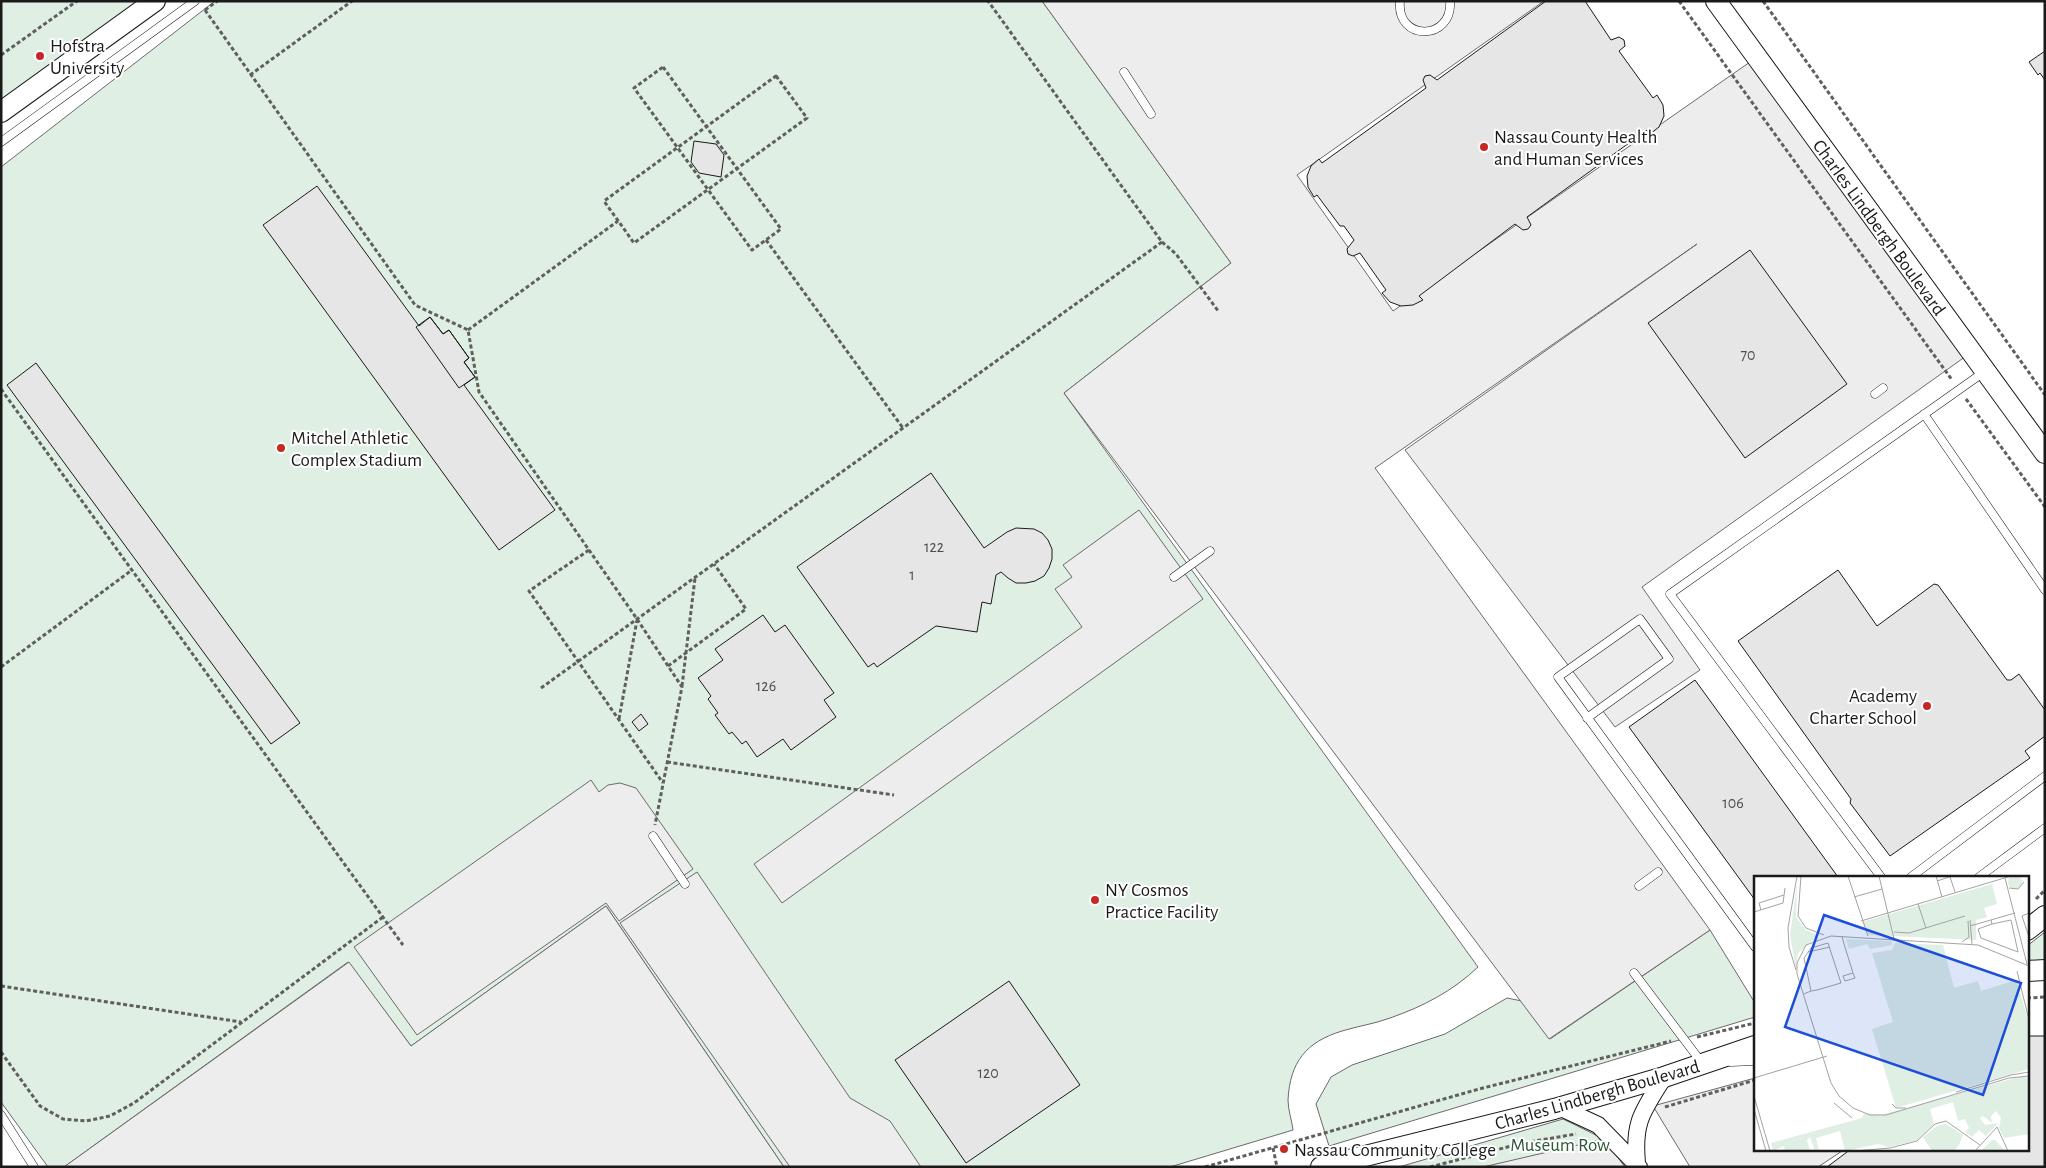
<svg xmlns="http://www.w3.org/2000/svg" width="2046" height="1168" viewBox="0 0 2046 1168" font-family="'Alegreya Sans',sans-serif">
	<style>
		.green { fill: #e0efe3; stroke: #6a6a6a }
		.parking { fill: #ededed; stroke: #6a6a6a }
		.building { fill: #e6e6e6; stroke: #1a1a1a }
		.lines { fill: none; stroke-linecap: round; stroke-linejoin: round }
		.service-casing { stroke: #1a1a1a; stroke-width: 9 }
		.minor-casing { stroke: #1a1a1a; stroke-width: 18 }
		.tertiary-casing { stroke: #1a1a1a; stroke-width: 22 }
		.path { stroke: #5f5f5f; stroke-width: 3; stroke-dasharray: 4 2.5; stroke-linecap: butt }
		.service { stroke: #fff; stroke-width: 8 }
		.minor { stroke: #fff; stroke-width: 16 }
		.tertiary { stroke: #fff; stroke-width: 20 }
		.poi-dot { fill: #c62828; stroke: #fff; stroke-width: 2 }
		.labels { text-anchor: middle; stroke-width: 4; stroke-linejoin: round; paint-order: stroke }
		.number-label { font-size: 16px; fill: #4d4d4d }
		.poi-label { font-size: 19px; fill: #1a1a1a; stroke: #fff; text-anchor: start }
		.street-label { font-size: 19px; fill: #1a1a1a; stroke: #fff }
		.park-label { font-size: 19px; fill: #2b5a34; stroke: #fff }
		.inset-road { fill: none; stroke: #a3a3a3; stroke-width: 1 }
		.view { fill: #1d4ed8; fill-opacity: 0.15; stroke: #1d4ed8; stroke-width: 2.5 }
		.inset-edge { fill: none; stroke: #1a1a1a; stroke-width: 2.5 }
	</style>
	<rect width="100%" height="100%" fill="#fff"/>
	<path class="green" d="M1,1H155L1,112Z
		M215,1H1042L1231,263L1064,393L1478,967C1453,991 1422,1007 1390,1018C1374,1024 1358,1026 1342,1031C1306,1042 1290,1062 1288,1100C1288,1110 1292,1121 1293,1130L1170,1167H784L606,906L411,1046L348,962L64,1167H48L1,1102V167Z
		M1710,930L1755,1003V1017L1329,1146L1316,1104L1331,1077L1352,1065L1445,1034L1507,998L1522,1001L1550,1039Z
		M2045,932V962L2027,965V946Z
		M1563,1119L1604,1139L1625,1167H1399Z"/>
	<path class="parking" d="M1042,1H1544L1297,175L1393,311L1760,55L1976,349L1642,587L1700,670L1615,727L1405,450L1697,244L1375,468L1710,930L1549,1039L1064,393L1231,263Z
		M1139,510L1203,599L782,903L754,864L1082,627L1055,589L1072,577L1063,565Z
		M591,780L599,792L608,785L620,783L636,788L693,869L619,921L606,903L417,1035L354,947Z
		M697,872L850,1098L890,1121L921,1167H790L620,923Z
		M606,906L784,1167H64L349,962L411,1046Z
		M1755,1078V1149H1845L1818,1167H1690L1653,1106Z
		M1604,1139L1625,1167H1483Z"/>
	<path class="building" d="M1546,1H1585L1611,40L1619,37L1624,40L1625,46L1619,51L1653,98L1657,95L1663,105L1664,116L1659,127L1650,134L1647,130L1527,217L1531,225L1528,229L1523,230L1515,224L1419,296L1423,300L1413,305L1401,306L1390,302L1382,293L1386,290L1360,253L1353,256L1348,254L1347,249L1354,240L1344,226H1340L1317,195L1314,197L1308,187L1307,176L1311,166L1319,159L1322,163L1426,88L1423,80L1425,76L1430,75L1437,80Z
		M2045,51V80L2040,73L2038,75L2029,62Z
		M694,141L716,144L724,155L721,177L699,173L691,162Z
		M317,186L419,326L430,317L443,334L449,330L469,358L464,362L475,377L464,385L555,510L499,550L263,225Z
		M1750,250L1847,384L1745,458L1648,323Z
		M430,317L443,334L449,330L469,358L464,362L475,377L459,388L416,327Z
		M36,363L300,723L271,744L7,385Z
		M931,473L984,548L1007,532L1016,528L1034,529L1042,533L1048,540L1052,549V559L1049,568L1044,576L1035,581L1026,583H1016L1008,578L1001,572L996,575L991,604L982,602L977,632L936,626L877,667L874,663L868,667L797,567Z
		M1838,570L1877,626L1934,584L1938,585L2007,680H2011L2019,674L2045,710V736L2025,751L2030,758L1890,856L1850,803L1851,799L1738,641Z
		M763,615L775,632L785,625L834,693L824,700L836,717L791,750L783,739L757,757L746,741L742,744L732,732L729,734L715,715L718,713L708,699L711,696L698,678L723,660L715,649Z
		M1695,680L1838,877H1755V900L1629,727Z
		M641,714L648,724L639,731L632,722Z
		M1009,981L1080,1085L966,1163L895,1060Z
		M2027,1036H2045V1167H1827L1851,1149H2027Z"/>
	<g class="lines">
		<defs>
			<path id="service" d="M1400,1C1396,42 1453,41 1450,1
				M1124,72L1151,114
				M1,142L195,1
				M1875,394L1883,388
				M1924,414L2045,590
				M1174,577L1210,551
				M1587,718L1669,659L1640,619L1558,677L1755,947
				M653,836L685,884
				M1881,877L1670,594L1984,372
				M1911,877L2045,776
				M1979,877L2045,828
				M1639,886L1658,872
				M1634,973L1702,1063
				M1731,1062L1755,1061
				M1,1115L34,1167"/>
			<path id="minor" d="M1559,1107L1598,1125L1639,1167
				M1637,1163C1633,1121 1643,1111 1664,1077"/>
			<path id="tertiary" d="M1716,1L2045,453
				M1,112L155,1
				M2027,930L2045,916
				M2027,971L2045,970
				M1321,1167L1554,1109L1664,1077L1755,1046"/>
		</defs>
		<use href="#service" class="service-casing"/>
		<use href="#minor" class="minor-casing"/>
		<use href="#tertiary" class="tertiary-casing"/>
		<path class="path" d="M1679,1L1952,380
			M1763,1L2045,395
			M205,10L415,305L468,330L479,392L637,619L682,687L655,825
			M205,10L217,1
			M1,55L77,1
			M663,67L781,229L752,250L634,88Z
			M250,75L352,1
			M776,76L807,118L634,243L604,201Z
			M766,240L903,428
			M1162,242L1176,254L1219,312
			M468,330L618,221
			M1,389L403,945
			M1966,399L2045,507
			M589,550L529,591L663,783
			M668,666L746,609L714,564
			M1,667L132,570
			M682,686L695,578
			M541,688L1162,242L988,1
			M619,719L637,620
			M667,762L894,795
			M2036,899L2045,890
			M1,986L241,1022
			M2027,998L2045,997
			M1697,1037L1755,1023
			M1,1052L40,1106L63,1119L86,1121L110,1116L134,1103L383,917
			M1665,1107L1755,1080
			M1273,1148L1277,1167
			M1205,1167L1479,1089L1671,1041
			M1430,1167L1523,1143L1576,1134"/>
		<use href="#service" class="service"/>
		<use href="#minor" class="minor"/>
		<use href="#tertiary" class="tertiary"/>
	</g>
	<g class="poi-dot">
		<circle cx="40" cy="56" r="5"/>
		<circle cx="1484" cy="147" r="5"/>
		<circle cx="281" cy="448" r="5"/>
		<circle cx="1927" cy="706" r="5"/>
		<circle cx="1095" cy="900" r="5"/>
		<circle cx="1284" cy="1149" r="5"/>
	</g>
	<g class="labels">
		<g class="number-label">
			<text x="1748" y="360">70</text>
			<text x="934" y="552">122</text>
			<text x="912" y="580">1</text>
			<text x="766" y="691">126</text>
			<text x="1733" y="808">106</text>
			<text x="988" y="1078">120</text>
		</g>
		<g class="poi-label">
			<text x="50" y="52">Hofstra<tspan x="50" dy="22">University</tspan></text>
			<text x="1494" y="143">Nassau County Health<tspan x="1494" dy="22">and Human Services</tspan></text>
			<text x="291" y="444">Mitchel Athletic<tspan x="291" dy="22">Complex Stadium</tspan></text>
			<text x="1917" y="702" text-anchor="end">Academy<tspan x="1917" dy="22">Charter School</tspan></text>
			<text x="1105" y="896">NY Cosmos<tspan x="1105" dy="22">Practice Facility</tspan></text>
			<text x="1294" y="1156">Nassau Community College</text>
		</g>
		<g class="street-label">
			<text transform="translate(1880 227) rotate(54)" y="7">Charles Lindbergh Boulevard</text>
			<text transform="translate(1597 1094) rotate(-16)" y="7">Charles Lindbergh Boulevard</text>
		</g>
		<g class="park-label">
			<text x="1560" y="1151">Museum Row</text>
		</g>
	</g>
	<g transform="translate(1754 876)">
		<rect width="275" height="275" fill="#fff"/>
		<path d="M254 6a7 7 0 1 1 14 0a7 7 0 1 1-14 0ZM238,8L243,28L230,32L233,41L222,44V64L115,59L108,46ZM43,9L42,41L52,54L65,59L44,77L42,93L36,59ZM92,63L138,65V69L116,73L113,68L95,73ZM141,67L189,69L200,112L224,105L227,115L262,104L275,146V193L142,232L118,153L139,146L118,77L138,74ZM268,200L275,202V258L250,262L245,252L247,242L242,235L237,240L238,247L229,240L226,242L231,249L244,247L232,260L225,254L218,261L211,256L215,252L211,243L204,245L199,226L176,233L180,248L164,264L135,271L124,268L91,275L86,255L62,262L65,275H61L56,261L53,264L56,275H31L30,270L19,275L17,267L108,242L111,237L127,239ZM192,248L209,259L205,269L200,275H178L169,261L183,250ZM238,264H241L251,275H227Z" fill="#e0efe3"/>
		<path class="inset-road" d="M47,0L44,40L52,52L70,59M94,0L114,60M125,0L140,63M182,0L188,21M196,1L201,16M251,2L273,88M183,5L198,0M255,12L264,13L270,6M100,21L128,13M164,28L172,52M7,34L5,27L30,19M0,36L29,27L31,12M275,37L268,40L275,61M216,44L218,68M237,44L238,48L224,53L227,62L264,76L257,44L238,48M107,45L257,0M216,50L261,37M140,56L155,57L211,40M88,60L90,68L99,97L101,102L91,105L89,100L99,97M208,66L215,61L214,45M54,76L76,71M275,90L224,69L77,60L52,69L43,87V98L77,207L85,220L99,232L116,239H132L255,202L275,200M42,94L35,71L34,52L43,0M263,95L275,144M50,118L52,117L57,115L63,114L87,107L74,67L57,72L50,82L57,115M0,202L73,180M202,216L257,199L275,196M0,220L16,275M80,227L98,242M138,228L142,232H152M0,233L12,275M163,265L181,248L192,245L226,269M101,275L136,272L163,265M221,275L243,251L254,275"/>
		<path class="view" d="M70,39L267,107L229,219L31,151Z"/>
		<rect width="275" height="275" class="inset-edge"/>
	</g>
	<rect width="2046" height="1168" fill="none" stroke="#1a1a1a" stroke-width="5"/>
</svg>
